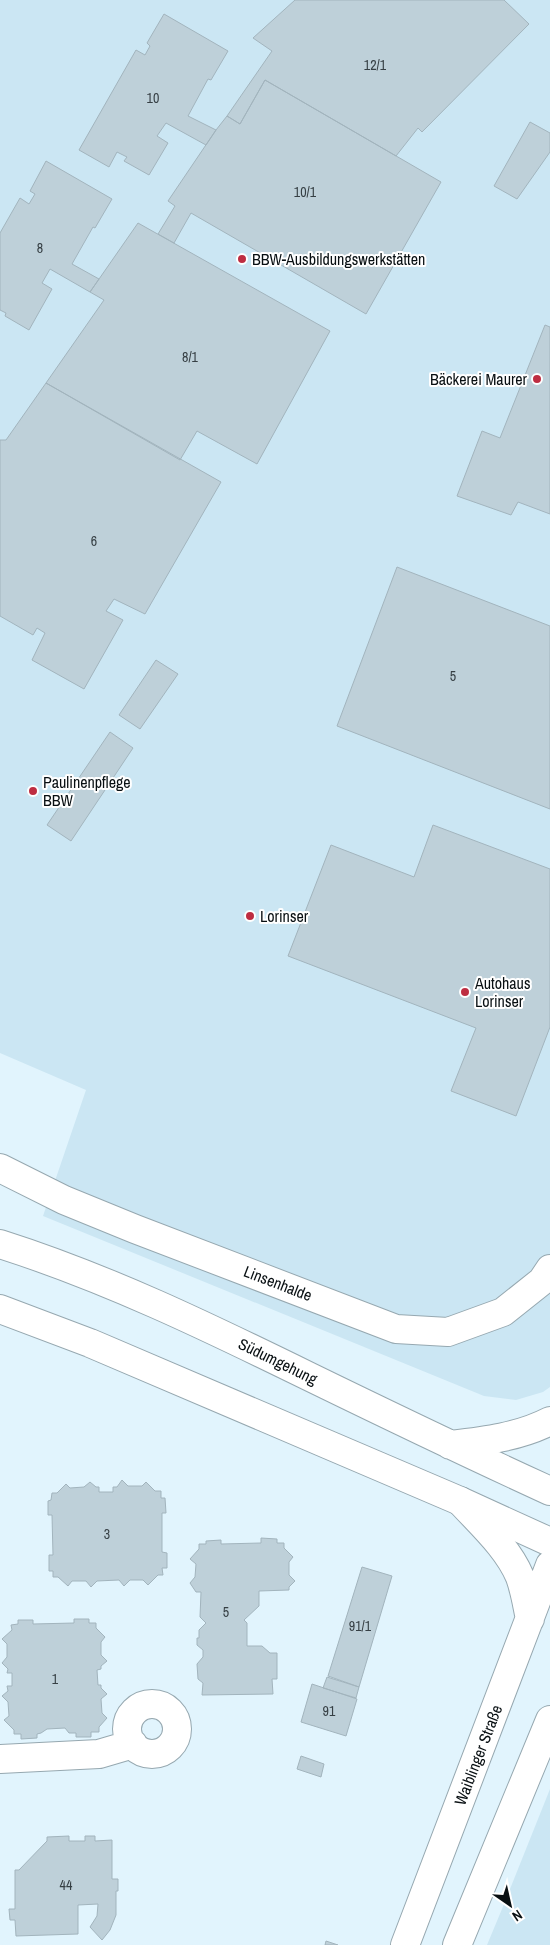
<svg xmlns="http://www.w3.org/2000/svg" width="550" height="1945" viewBox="0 0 550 1945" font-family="'Archivo Narrow',sans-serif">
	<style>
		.built { fill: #cbe6f3 }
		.building { fill: #bed0d9; stroke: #a2b4bd }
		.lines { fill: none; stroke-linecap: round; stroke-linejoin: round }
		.minor-casing { stroke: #96a8b0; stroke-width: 30 }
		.major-casing { stroke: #96a8b0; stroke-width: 30 }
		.minor { stroke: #fff; stroke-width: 28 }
		.major { stroke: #fff; stroke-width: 28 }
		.poi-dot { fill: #be2d41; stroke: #fff; stroke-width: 2 }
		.labels { text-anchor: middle; stroke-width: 4; stroke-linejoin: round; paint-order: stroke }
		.number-label { font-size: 14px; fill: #363f44 }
		.poi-label { font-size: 16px; fill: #080f12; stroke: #fff; text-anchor: start }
		.street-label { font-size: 16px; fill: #080f12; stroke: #fff }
	</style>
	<rect width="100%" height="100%" fill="#e1f4fd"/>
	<path class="built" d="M0,0H550V1387L543,1392L516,1400L484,1396L43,1216L86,1090L0,1053Z
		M550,1789V1945H487L502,1909Z"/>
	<path class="building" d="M295,0H504L529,24L422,132L418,128L396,156L265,80L240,124L227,116L272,51L253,38Z
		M164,14L228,51L211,80L208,79L188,116L216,130L206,145L166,123L157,136L168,143L149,175L124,161L127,157L117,152L109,167L79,150L136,50L145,55L150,46L147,43Z
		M265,80L441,182L366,314L191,213L174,243L158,234L175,206L168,201L216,130L227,116L240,124Z
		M530,122L550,133V152L517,199L494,186Z
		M46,161L112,199L95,228L93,227L72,264L99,279L90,292L50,269L42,283L52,289L29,330L5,316L6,313L0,310V233L20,198L29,204L35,194L30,191Z
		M138,223L330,331L257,464L197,431L180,460L46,383L104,300L90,292Z
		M545,325L550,327V514L518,502L511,515L457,496L482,431L500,438Z
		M46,383L221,482L145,614L114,599L106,611L123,620L84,689L32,660L45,633L37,628L33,635L0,616V440H6Z
		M397,567L550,626V809L337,726Z
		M156,660L178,674L140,729L119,715Z
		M110,732L133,748L71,841L47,825Z
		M433,825L550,869V1027L516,1116L451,1091L476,1028L288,956L331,845L414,877Z
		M122,1480L128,1486H142L146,1482L155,1491H161V1498H165L166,1513H162V1552L167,1553V1568H162L163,1575H158L148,1585L143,1580H130L124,1586L119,1580L97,1581L91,1587L86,1581H72L68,1586L58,1577H53V1571H49V1555H53L52,1515H48V1501L51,1500L52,1493H57L66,1484L70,1488L84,1487L90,1482L96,1487H99V1492H113V1487H117Z
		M261,1538L277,1539V1543H284V1548L293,1557L289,1562V1575L295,1581L289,1587V1590L259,1591V1606L244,1620L247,1623V1646H262L270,1653H277V1679H272L273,1694L202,1695L203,1683L198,1679L197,1664L203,1657V1650L197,1645V1638H199V1630L206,1623L200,1617L201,1592H196L190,1583L195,1577L196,1564L190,1559L199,1549V1544H206V1541L221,1540V1544L261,1543Z
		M362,1567L392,1576L359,1687L328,1676Z
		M74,1619H89V1623H96V1628L105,1637L101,1642V1655L107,1661L101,1666V1669L97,1670L98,1685H101V1688L107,1694L101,1699L102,1713L107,1718L99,1727V1732H91V1737H76V1733H69L65,1728L47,1729L41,1733L37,1734V1738L21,1739V1734H14V1730L4,1720L9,1716L8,1702L2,1696L8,1691L7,1686H12V1673H7L8,1669L2,1663L7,1657V1644L2,1639L12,1630L11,1625L18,1624V1620H33V1624L74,1623Z
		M327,1677L359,1687L356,1698L323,1688Z
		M312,1684L357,1699L346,1736L301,1722Z
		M301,1756L324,1764L321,1777L297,1769Z
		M69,1836V1841H85V1836H95V1841L112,1840V1879H118V1891H116V1915L110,1930L102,1940L90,1927L97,1916L98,1904L78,1905V1934L16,1936L15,1920H10L9,1909H15V1870H19L47,1841V1837Z
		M326,1941L338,1945H325Z"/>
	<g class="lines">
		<defs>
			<path id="minor" d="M0,1168L64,1200L135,1229L396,1329L448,1332L503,1312L542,1281L550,1269
				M460,1501C481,1524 508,1548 520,1577C525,1591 527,1605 530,1619
				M127 1729a25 25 0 1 1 50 0a25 25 0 1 1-50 0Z
				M0,1759L99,1754L133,1744
				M405,1945L550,1565
				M457,1945L550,1720"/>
			<path id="major" d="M0,1244C107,1278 208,1327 308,1376C388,1415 469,1454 550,1491
				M0,1309L90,1343L460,1501L550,1542
				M450,1445C484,1441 519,1437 550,1421"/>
		</defs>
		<use href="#minor" class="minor-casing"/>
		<use href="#major" class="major-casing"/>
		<use href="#minor" class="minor"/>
		<use href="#major" class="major"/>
	</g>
	<g class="poi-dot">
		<circle cx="242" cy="259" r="5"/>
		<circle cx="537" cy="379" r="5"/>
		<circle cx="33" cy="791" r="5"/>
		<circle cx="250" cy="916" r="5"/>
		<circle cx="465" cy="992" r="5"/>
	</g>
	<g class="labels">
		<g class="number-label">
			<text x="375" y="70">12/1</text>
			<text x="153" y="103">10</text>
			<text x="305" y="197">10/1</text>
			<text x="40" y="253">8</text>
			<text x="190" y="362">8/1</text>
			<text x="94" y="546">6</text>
			<text x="453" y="681">5</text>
			<text x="107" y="1539">3</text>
			<text x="226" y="1617">5</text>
			<text x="360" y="1631">91/1</text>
			<text x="55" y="1684">1</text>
			<text x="329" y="1716">91</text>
			<text x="66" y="1890">44</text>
		</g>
		<g class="poi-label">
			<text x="252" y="265">BBW-Ausbildungswerkstätten</text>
			<text x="527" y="385" text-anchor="end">Bäckerei Maurer</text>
			<text x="43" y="788">Paulinenpflege<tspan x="43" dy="18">BBW</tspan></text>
			<text x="260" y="922">Lorinser</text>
			<text x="475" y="989">Autohaus<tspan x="475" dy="18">Lorinser</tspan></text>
		</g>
		<g class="street-label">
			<text transform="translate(278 1283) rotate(21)" y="6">Linsenhalde</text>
			<text transform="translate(278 1361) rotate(26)" y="6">Südumgehung</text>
			<text transform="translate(478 1755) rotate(-69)" y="6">Waiblinger Straße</text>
		</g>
	</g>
	<g transform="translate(510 1905) rotate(146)" stroke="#ffffff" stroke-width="4" paint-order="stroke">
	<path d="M0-4L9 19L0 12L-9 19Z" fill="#080f12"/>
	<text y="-8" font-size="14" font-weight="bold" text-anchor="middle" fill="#080f12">N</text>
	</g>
</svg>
